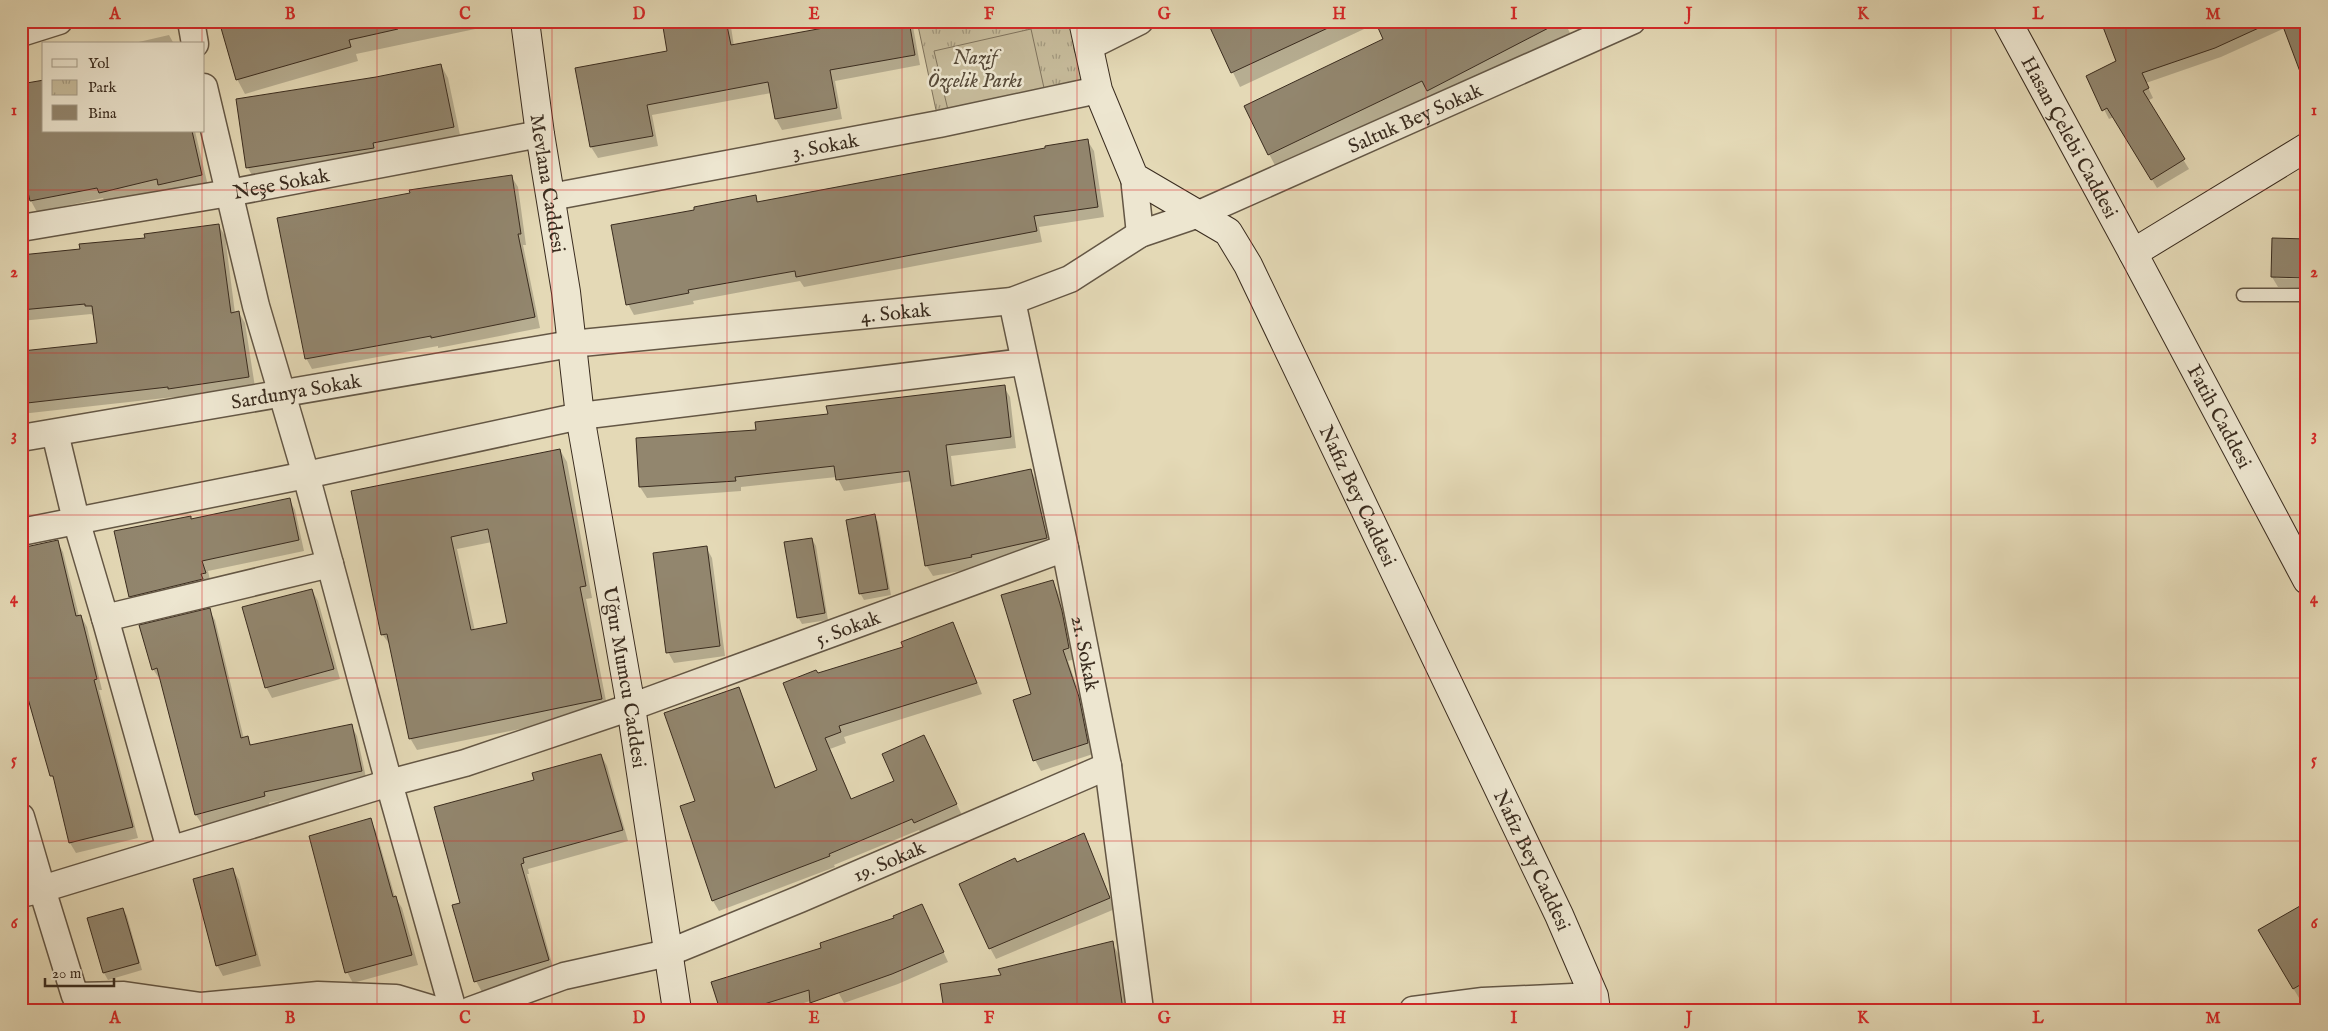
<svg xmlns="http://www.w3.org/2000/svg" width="2328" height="1031" viewBox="0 0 2328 1031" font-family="'IM FELL English',serif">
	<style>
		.park { fill: url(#park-tufts); stroke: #80745e }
		.garden { fill: #c7bc9c; stroke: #80745e }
		.shadow { fill: #0003; fill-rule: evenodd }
		.building { fill: #92866e; stroke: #3a2c1f; fill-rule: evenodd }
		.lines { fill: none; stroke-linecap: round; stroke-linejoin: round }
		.lane-casing { stroke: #645745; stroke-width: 15 }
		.street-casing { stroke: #645745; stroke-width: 29 }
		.secondary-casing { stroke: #3a2c1f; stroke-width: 30 }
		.lane { stroke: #ede6d0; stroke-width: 12 }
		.street { stroke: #ede6d0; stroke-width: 26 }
		.secondary { stroke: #ede6d0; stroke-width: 28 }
		.grid { fill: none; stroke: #d62828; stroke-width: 1; stroke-opacity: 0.55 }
		.labels { text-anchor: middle; stroke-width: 5; stroke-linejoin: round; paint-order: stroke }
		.park-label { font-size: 20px; font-style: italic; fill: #564938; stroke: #ede6d0 }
		.street-label { font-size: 20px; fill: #3a2c1f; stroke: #ede6d0 }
		.neatline { fill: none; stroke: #d62828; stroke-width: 2 }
		.grid-label { font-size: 16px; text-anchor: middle; font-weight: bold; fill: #d62828 }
	</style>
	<defs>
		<pattern id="park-tufts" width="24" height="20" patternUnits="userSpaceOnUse" patternTransform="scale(1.25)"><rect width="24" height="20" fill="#c7bc9c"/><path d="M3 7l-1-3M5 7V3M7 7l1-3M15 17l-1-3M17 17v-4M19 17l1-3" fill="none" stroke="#a3997f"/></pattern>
	</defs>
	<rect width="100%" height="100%" fill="#e4d9b6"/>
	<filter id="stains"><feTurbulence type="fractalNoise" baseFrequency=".004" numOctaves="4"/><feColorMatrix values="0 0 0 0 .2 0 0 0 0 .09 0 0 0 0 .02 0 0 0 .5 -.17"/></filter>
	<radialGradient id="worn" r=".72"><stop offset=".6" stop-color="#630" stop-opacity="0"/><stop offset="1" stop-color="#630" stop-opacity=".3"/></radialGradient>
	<path class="park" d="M917,21H1083L1098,90L939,124Z"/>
	<path class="garden" d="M1031,29L1044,88L948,110L934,51Z"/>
	<path class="shadow" d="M220,21H498L499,24L356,54L358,61L245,94L237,79Z
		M663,21H730L734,46L846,25L845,21H912L920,65L835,81L842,119L782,130L776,119L771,93L652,115L658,146L598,158L591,147L577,69L669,52Z
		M1208,21H1564L1571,35L1436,104L1431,95L1277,169L1269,154L1385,39L1377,23L1240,87Z
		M2208,21H2307V84L2285,28L2221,57L2146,83L2153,98L2147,101L2189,169L2157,188L2114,117L2109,119L2087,77Z
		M169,35L174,44H130Z
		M441,65L448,78L461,140L255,181L248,168L376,78Z
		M44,131H195L208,186L165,196L162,190L106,204L103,198L37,212L31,201L21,155Z
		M1087,140L1094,151L1104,217L1039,227L1042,242L804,287L800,281L693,301L694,304L634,315L628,304L755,197L759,203Z
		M511,176L518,187L526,245H523L540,328L438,348V346L312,369L306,358Z
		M219,226L225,236L235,313H239L245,323L255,387L175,399L174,397L21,414V354L98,344L95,317L91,314L21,321V256L81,250Z
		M2276,276V278L2307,279V288L2278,287L2272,277Z
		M1004,387L1010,397L1016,448L951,456L955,487L1031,471L1037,481L1052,549L977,566V568L933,576L926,565L912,481L844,491L837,477L741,487V491L647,498L640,487L637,439L757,431L829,416Z
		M560,450L567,462L592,598L586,599L608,711L417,750L410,738L391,646L382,634L353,492ZM492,542L508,624L475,631L457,549Z
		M289,499L295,510L304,551L208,571L211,584L136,607L130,596L191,520Z
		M874,516L878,522L891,595L864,600L860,593Z
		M812,539L816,546L828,620L802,624L798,617Z
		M57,541L63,552L79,616H81L87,627L102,690H99L138,838L76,853L70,843L55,782L52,776Z
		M706,547L712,558L725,656L674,663L668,652Z
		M1052,581L1058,592L1068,623L1075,659L1068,661L1085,709L1093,754L1041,771L1035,760L1032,695Z
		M312,590L318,601L340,679L272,698L266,687Z
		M209,610L215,620L244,739L247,738L252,746L351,725L357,736L367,782L269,803L270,807L203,826L196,815L161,679L160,680L153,669Z
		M953,623L982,694L844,737L846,743L830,749L852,800L896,781L924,736L962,815L921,833L919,830L834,865L835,867L719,911L713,901L681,807L697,802L738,688L744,699L776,789L819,770L818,675L905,648Z
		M601,755L607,766L628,841L528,869L529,874H527L554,971L482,992L476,981L461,903L536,781Z
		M370,820L376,831L395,897L402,908L418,965L353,983L347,972Z
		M1084,834L1115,909L996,959L990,948L1017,863Z
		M233,870L239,880L261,966L223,976L217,965Z
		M2307,903V1000L2302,1003L2259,931Z
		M922,905L948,962L898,984L844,1003L838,992L782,1010H721L823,949L896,919Z
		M123,909L127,916L142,970L108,980L104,973L89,919Z
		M1112,943L1119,955L1127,1010H893L944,1005L1002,976Z
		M21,981L29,1010H21Z"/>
	<path class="building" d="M219,21H397L398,29L349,40L351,47L236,80Z
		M662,21H726L731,45L845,24L844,21H909L915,55L830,70L837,108L775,119L768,82L647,105L653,136L590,147L575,68L667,51Z
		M1207,21H1343L1231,73Z
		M1375,21H1562L1427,91L1422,81L1268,155L1244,106L1383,39Z
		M2117,21H2274L2215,48L2142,73L2149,88L2143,91L2185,159L2151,180L2107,108L2102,111L2086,76L2116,61L2103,27Z
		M2281,21H2307V84L2305,85Z
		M441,64L454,127L373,143L374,148L246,168L236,99L376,77Z
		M44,80V131H192L202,175L158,185L157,179L99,193L97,188L30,201L21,161V84Z
		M1088,139L1098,207L1034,216L1037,231L796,277L795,271L688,290L689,293L626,305L611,225L694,210V207L756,195L757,202L1045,148V146Z
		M512,175L521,234H518L535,317L431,338V336L305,359L277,218L410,193L409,190Z
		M219,224L231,313L239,311L249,377L168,389V387L27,403L22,351L97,343L92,306H85V304L21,310V255L80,249L79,244L145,238L144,234Z
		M2272,238L2307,239V278L2271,277Z
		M1005,385L1011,437L946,445L951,486L1031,469L1047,538L971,555L972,557L925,566L909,471L836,480L834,466L735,477L736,481L639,487L636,438L756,430L755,422L828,414L826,406Z
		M560,449L586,586L580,587L602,699L409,739L387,634L381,635L351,491ZM488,529L507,623L471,630L451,537Z
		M290,498L299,540L202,561L206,573L201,574L203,579L129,597L114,531L191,516V519Z
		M875,514L888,589L859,594L846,520Z
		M812,538L825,613L797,618L784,542Z
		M58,540L76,616L81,615L97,679L94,680L133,827L69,843L53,776H50L21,674V548Z
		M707,546L720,646L666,653L653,553Z
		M1053,580L1062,611L1069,648L1063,650L1079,697L1088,743L1033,761L1013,700L1031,694L1001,595Z
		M312,589L334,669L265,688L242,607Z
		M210,608L241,738L248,736L250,745L352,724L362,771L264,792L265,796L195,815L157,668L152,670L139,625Z
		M953,622L977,683L839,726L841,732L825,738L851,799L894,781L882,754L924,735L957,804L914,823L912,819L829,854L830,856L712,901L680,806L695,801L664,713L739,687L775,788L817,770L783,683L816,670L818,673L903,647L901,642Z
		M601,754L623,830L523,858L524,863L521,864L549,960L474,982L452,905L460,903L434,807L534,780L532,773Z
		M371,818L393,897L396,896L412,955L345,973L309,836Z
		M1084,833L1110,898L989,949L959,884L1015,858L1017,862Z
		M233,868L256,955L216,966L193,879Z
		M2307,902V981L2293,989L2258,930Z
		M922,904L944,952L892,974L810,1003L809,990L745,1010H720L711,982L821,948L820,943L894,918L893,916Z
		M123,908L139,963L103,973L87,918Z
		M1113,941L1123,1010H944L940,984L1001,975L998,969Z"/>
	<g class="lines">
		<defs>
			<path id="lane" d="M2243,295H2307"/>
			<g id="street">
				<path d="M191,21L195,44"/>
				<path d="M21,33L59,21"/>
				<path d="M1088,47L1140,21"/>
				<path id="s1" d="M204,87L256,306L306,475L389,783L465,763L631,707L1065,548"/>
				<path d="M1134,177L1140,234"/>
				<path id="s2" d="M551,197L939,124L1098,90"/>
				<path id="s3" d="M21,228L229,193L540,134"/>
				<path id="s4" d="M1012,301L1065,548L1108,766L1140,1010"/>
				<path d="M55,433L76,520L105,618L330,564"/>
				<path id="s5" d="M21,438L571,344L1012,301L1070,279L1140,234L1199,214L1632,21"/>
				<path d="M21,532L306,475L580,416L1024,362"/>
				<path d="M105,618L170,849"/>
				<path d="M21,817L42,889L389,783L453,1010"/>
				<path d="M21,894L42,889L75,996L124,995L201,1006L318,995L396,998L436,1010"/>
				<path id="s6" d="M471,1010L564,976L668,953L800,899L1108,766"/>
				<path d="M1413,1010L1483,1001L1594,996"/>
			</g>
			<g id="secondary">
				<path id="s7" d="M525,21L540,134L566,292L580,416L631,707L677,1010"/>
				<path id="s8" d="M1083,21L1098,90L1134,177L1228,232L1248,265L1559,915L1594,996L1596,1010"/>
				<path id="s9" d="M2007,21L2133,253L2307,580"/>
				<path d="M2133,253L2307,147"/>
			</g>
		</defs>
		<use href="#lane" class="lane-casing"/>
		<use href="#street" class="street-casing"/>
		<use href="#secondary" class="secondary-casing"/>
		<use href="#lane" class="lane"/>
		<use href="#street" class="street"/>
		<use href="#secondary" class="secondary"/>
	</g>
	<path class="grid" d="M202,21V44M377,21V1010M552,21V1010M727,21V1010M902,21V1010M1077,21V1010M1251,21V1010M1426,21V1010M1601,21V1010M1776,21V1010M1951,21V1010M2126,21V1010M202,131V1010M21,190H2307M21,353H2307M21,515H2307M21,678H2307M21,841H2307"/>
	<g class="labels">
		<g class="park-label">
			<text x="975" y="64">Nazif<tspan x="975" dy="23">Özçelik Parkı</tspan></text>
		</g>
		<g class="street-label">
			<text dy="7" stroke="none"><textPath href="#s5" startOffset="1445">Saltuk Bey Sokak</textPath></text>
			<text dy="7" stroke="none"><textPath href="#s9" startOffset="132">Hasan Çelebi Caddesi</textPath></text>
			<text dy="7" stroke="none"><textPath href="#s2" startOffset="279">3. Sokak</textPath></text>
			<text dy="7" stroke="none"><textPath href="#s3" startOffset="264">Neşe Sokak</textPath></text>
			<text dy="7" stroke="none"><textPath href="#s7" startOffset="164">Mevlana Caddesi</textPath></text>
			<text dy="7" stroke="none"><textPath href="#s5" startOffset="884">4. Sokak</textPath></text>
			<text dy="7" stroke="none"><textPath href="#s5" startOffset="279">Sardunya Sokak</textPath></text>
			<text dy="7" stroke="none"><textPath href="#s9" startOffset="449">Fatih Caddesi</textPath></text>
			<text dy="7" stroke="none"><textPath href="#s8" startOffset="568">Nafiz Bey Caddesi</textPath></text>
			<text dy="7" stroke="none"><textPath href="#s1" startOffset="1205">5. Sokak</textPath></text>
			<text dy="7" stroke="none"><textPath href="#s4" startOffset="360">21. Sokak</textPath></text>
			<text dy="7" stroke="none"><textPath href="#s7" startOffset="664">Uğur Mumcu Caddesi</textPath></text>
			<text dy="7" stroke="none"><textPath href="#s6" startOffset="445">19. Sokak</textPath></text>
			<text dy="7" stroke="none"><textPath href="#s8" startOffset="972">Nafiz Bey Caddesi</textPath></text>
		</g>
	</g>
	<rect width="2328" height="1031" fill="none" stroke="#e4d9b6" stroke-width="55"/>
	<rect x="42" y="42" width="162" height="90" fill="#ede6d0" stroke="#a59c89"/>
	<rect x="52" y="59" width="25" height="8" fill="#ede6d0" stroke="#a59c89"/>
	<text x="88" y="68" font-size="15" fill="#3a2c1f">Yol</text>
	<rect x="52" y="80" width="25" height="15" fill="url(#park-tufts)" stroke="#a59c89"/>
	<text x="88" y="92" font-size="15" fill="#3a2c1f">Park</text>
	<rect x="52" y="105" width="25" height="15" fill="#92866e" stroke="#a59c89"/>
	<text x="88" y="118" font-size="15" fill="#3a2c1f">Bina</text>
	<path d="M45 978v8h69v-8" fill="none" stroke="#3a2c1f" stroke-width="2.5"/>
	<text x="52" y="978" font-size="15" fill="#3a2c1f" stroke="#ede6d0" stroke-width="4" paint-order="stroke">20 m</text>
	<rect x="28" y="28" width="2272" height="976" class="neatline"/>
	<g class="grid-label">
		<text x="115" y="19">A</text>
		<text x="290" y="19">B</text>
		<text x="465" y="19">C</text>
		<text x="639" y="19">D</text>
		<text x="814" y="19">E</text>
		<text x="989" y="19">F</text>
		<text x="1164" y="19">G</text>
		<text x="1339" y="19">H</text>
		<text x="1514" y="19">I</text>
		<text x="1689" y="19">J</text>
		<text x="1863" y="19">K</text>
		<text x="2038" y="19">L</text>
		<text x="2213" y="19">M</text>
		<text x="14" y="115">1</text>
		<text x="2314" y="115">1</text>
		<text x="14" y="277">2</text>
		<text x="2314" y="277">2</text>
		<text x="14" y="440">3</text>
		<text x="2314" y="440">3</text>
		<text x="14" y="603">4</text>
		<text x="2314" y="603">4</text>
		<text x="14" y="765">5</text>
		<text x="2314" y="765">5</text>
		<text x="14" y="928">6</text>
		<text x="2314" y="928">6</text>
		<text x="115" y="1023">A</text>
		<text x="290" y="1023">B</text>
		<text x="465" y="1023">C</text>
		<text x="639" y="1023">D</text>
		<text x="814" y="1023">E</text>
		<text x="989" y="1023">F</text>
		<text x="1164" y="1023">G</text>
		<text x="1339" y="1023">H</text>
		<text x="1514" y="1023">I</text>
		<text x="1689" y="1023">J</text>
		<text x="1863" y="1023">K</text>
		<text x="2038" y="1023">L</text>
		<text x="2213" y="1023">M</text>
	</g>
	<rect width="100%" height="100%" filter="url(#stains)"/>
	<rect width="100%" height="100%" fill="url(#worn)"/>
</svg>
